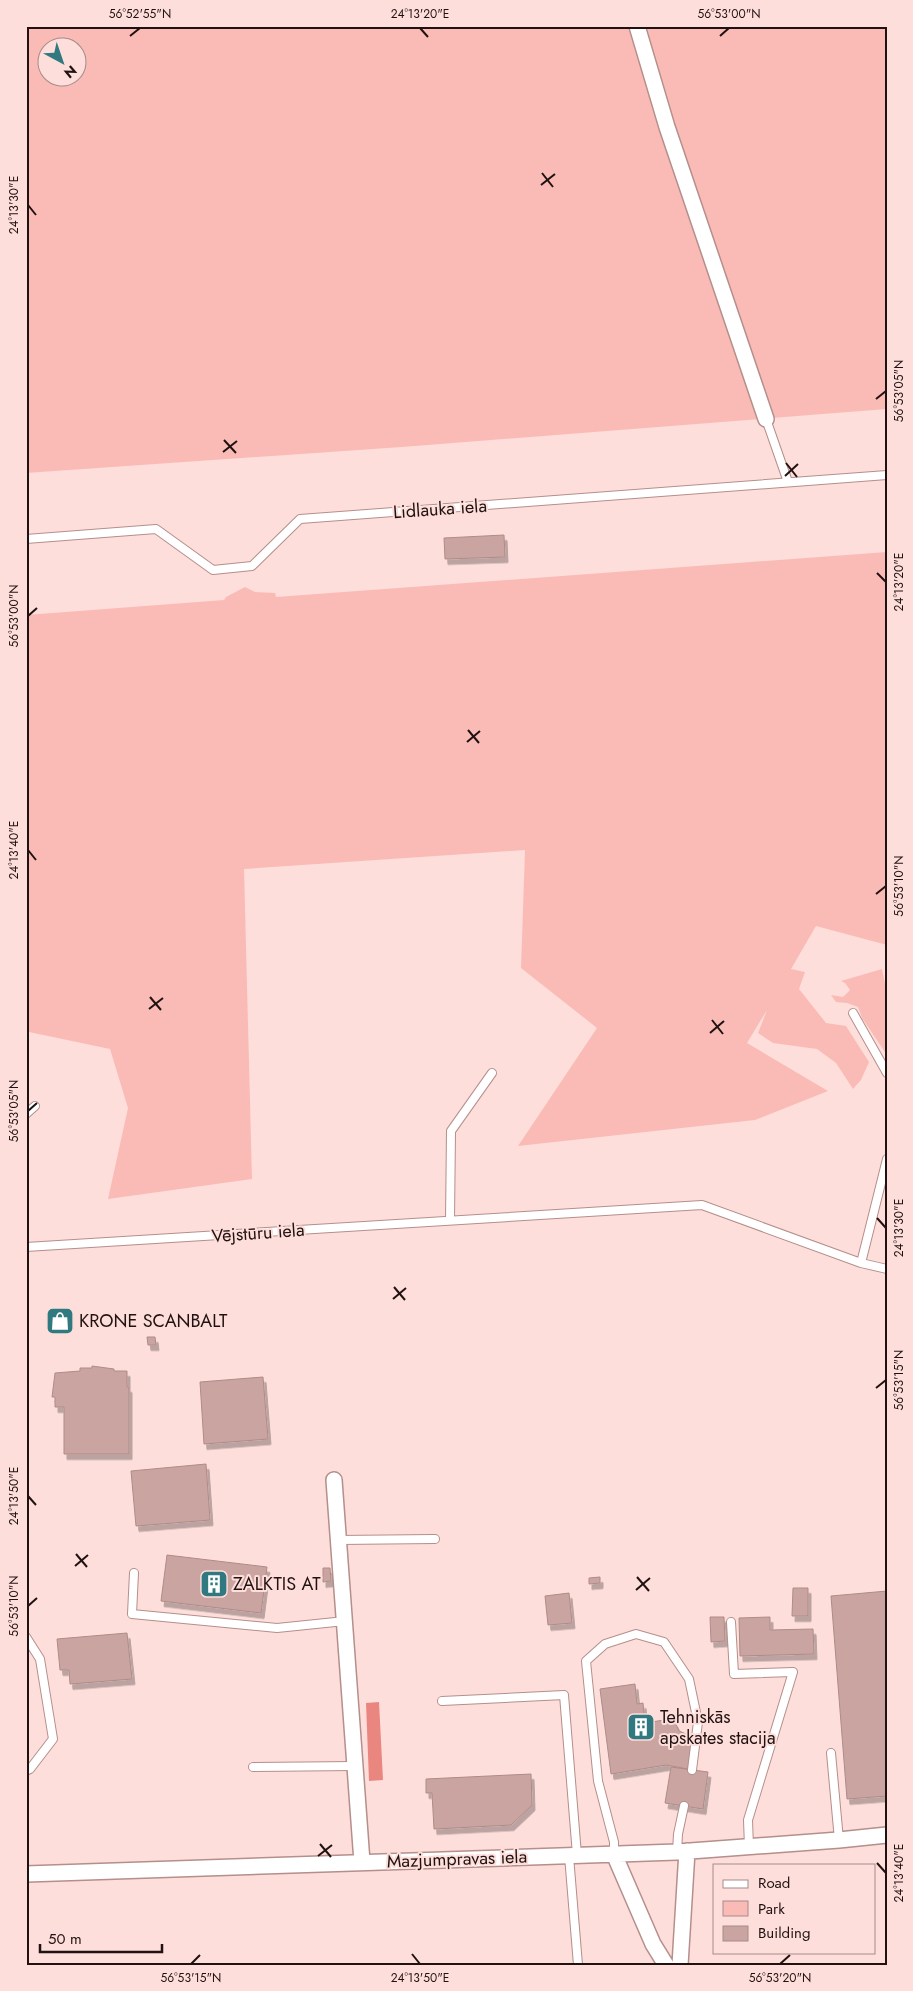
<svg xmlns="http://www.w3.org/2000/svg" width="913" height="1991" viewBox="0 0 913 1991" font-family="Jost,sans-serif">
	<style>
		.green { fill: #fabbb6; fill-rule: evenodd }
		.water { fill: #ea8680 }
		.building { fill: #caa4a1; stroke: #af8b87; filter: url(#shadow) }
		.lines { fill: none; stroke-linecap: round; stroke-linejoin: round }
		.service-casing { stroke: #b48f8b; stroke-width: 10 }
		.minor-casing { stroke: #b48f8b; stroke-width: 18 }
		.service { stroke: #fff; stroke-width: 8 }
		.minor { stroke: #fff; stroke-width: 15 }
		.ticks { fill: none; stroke: #1f1211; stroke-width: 2 }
		.labels { text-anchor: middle; stroke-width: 4; stroke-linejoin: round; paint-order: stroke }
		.street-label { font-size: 18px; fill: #1f1211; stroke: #fededa }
		.poi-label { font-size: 18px; fill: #1f1211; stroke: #fededa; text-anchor: start }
		.neatline { fill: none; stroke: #1f1211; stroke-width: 2 }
		.ticks-label { font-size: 12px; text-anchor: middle; fill: #1f1211 }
	</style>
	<defs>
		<filter id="shadow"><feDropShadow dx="3" dy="5.5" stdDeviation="0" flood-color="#0004"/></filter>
	</defs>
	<rect width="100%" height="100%" fill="#fededa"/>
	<path class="green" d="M26,26H887V409L402,447L26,473ZM48,48H78V78H48Z
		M887,552V945L816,926L791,969L805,972L799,989L826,1023L846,1026L869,1062L861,1080L853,1089L836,1063L817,1049L773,1043L758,1033L767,1010L747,1043L828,1091L755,1120L518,1146L597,1028L521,968L525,850L244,869L252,1179L108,1199L128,1108L110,1049L29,1032L26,927V615L224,600L226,597L245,587L255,592L275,593L276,597Z
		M882,969L887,993V1055L862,1018L858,1007L847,1003L836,1002L831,995L843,997L850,990L845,983L841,981Z"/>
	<path class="water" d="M379,1702L383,1780L369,1781L366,1703Z"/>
	<path class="building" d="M504,535L505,557L445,559L444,538Z
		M147,1337H155L156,1345H148Z
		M92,1366L114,1369V1371H127V1387H129V1454H64V1407H55V1397H52L55,1373L80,1371V1368H92Z
		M263,1377L268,1439L204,1444L200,1382Z
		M206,1464L210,1520L136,1526L131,1471Z
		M167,1555L267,1567L261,1613L161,1601Z
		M323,1568H330L331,1581L323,1582Z
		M600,1577V1583L589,1584V1578Z
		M793,1588H808V1616H792Z
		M887,1591V1796L847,1799L831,1596Z
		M569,1593L572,1623L548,1625L545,1596Z
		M710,1617H724L725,1641L711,1642Z
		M770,1617V1630L813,1629L814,1654L740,1656L739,1618Z
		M127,1633L132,1679L70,1684L69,1670H60L57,1639Z
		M635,1684L637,1704L643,1703L645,1723L664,1720L675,1722L679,1731L693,1737L688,1769L666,1765L611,1774L600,1689Z
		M671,1767L708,1772L703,1809L665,1803Z
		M531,1774L532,1805L511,1825L434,1829L432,1793H426V1779Z"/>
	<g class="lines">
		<defs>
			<path id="service" d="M766,419L788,482
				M26,539L156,529L213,570L252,566L300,519L887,475
				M853,1013L887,1073
				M26,1114L35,1106
				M450,1220L451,1131L492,1073
				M26,1247L702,1205L861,1263L887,1269
				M861,1263L887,1159
				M338,1540L435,1539
				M134,1573L132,1614L277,1628L345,1621
				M731,1622L734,1674L793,1672L748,1820L749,1847
				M26,1637L40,1659L53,1739L30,1769L26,1771
				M442,1701L564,1695L577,1855
				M831,1753L839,1840
				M253,1767L355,1766
				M677,1852L678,1834L684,1806
				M614,1854V1842L598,1781L586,1661L605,1644L636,1634L664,1642L689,1679L698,1722L692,1770
				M569,1856L578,1965"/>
			<path id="minor" d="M637,26L667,127L766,419
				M334,1480L362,1862
				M614,1854L653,1944L666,1965
				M26,1874L677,1852L839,1840L887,1835
				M680,1965L687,1851"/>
		</defs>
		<use href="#service" class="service-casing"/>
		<use href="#minor" class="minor-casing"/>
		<use href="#service" class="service"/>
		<use href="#minor" class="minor"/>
	</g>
	<path class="ticks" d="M420,28L428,37M130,36L140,28M720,36L729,28M542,173L553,187M541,185L555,174M28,205L36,215M876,399L886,391M224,440L236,453M223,452L237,441M786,463L797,477M785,476L798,464M877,573L886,582M28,616L37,608M468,730L479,743M467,742L480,731M28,850L36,860M876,894L886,886M150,997L161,1010M149,1009L163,998M712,1020L723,1034M710,1033L724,1021M28,1111L37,1103M877,1218L886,1228M394,1287L405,1300M393,1299L406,1288M876,1388L886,1380M28,1496L36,1505M76,1554L87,1567M75,1566L88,1555M637,1577L649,1591M636,1590L650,1578M28,1606L37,1598M320,1844L331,1857M318,1856L332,1845M877,1863L886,1873M412,1954L420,1964M191,1964L200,1955M780,1964L790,1955"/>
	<defs>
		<symbol id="shop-square" viewBox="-11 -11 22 22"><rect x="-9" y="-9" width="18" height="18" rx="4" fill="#307980" stroke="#fededa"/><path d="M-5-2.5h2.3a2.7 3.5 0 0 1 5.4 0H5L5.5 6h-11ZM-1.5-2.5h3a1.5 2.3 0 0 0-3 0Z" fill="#fff"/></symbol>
		<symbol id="building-square" viewBox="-11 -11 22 22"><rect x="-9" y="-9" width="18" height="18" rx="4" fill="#307980" stroke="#fededa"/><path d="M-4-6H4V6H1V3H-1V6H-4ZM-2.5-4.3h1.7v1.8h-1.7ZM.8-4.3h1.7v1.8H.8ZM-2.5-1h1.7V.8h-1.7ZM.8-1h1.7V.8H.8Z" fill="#fff"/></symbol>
	</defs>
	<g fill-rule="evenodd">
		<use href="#shop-square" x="44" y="1305" width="32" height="32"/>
		<use href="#building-square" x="198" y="1568" width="32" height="32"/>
		<use href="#building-square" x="625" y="1711" width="32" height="32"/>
	</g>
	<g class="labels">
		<g class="street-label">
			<text transform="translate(440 509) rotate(-4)" y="6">Lidlauka iela</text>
			<text transform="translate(258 1233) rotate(-4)" y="6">Vējstūru iela</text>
			<text transform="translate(457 1859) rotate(-2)" y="6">Mazjumpravas iela</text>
		</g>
		<g class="poi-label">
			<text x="79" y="1327">KRONE SCANBALT</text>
			<text x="233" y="1590">ZALKTIS AT</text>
			<text x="660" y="1723">Tehniskās<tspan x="660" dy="21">apskates stacija</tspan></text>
		</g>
	</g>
	<rect width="913" height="1991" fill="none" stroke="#fededa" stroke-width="55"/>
	<rect x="713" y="1864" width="162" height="90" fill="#fededa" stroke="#a58c8a"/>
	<rect x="723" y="1880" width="25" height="8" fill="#ffffff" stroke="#a58c8a"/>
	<text x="758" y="1888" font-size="15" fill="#1f1211">Road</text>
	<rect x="723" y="1901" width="25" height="15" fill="#fabbb6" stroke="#a58c8a"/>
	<text x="758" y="1914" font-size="15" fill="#1f1211">Park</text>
	<rect x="723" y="1926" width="25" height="15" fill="#caa4a1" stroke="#a58c8a"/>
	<text x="758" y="1938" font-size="15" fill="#1f1211">Building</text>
	<g transform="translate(62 62) rotate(140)"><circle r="24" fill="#fededa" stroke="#a58c8a"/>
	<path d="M0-4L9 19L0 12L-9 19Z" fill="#307980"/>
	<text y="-8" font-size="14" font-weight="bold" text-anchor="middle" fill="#1f1211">N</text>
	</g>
	<path d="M40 1944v8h122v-8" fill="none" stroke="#1f1211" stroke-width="2.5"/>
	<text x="48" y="1944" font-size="15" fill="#1f1211" stroke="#fededa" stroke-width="4" paint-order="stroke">50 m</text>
	<rect x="28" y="28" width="858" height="1936" class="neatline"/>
	<g class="ticks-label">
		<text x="140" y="18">56°52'55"N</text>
		<text x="420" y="18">24°13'20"E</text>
		<text x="729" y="18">56°53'00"N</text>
		<text transform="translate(14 205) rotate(-90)" y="4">24°13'30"E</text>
		<text transform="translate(899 391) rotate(-90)" y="4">56°53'05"N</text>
		<text transform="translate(899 582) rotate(-90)" y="4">24°13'20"E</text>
		<text transform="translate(14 616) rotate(-90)" y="4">56°53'00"N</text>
		<text transform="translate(14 850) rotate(-90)" y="4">24°13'40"E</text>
		<text transform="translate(899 886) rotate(-90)" y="4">56°53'10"N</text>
		<text transform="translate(14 1111) rotate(-90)" y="4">56°53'05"N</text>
		<text transform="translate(899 1228) rotate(-90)" y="4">24°13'30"E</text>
		<text transform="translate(899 1380) rotate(-90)" y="4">56°53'15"N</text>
		<text transform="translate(14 1496) rotate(-90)" y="4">24°13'50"E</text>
		<text transform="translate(14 1606) rotate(-90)" y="4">56°53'10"N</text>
		<text transform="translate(899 1873) rotate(-90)" y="4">24°13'40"E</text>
		<text x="191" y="1982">56°53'15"N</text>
		<text x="420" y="1982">24°13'50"E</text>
		<text x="780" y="1982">56°53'20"N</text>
	</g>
</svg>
